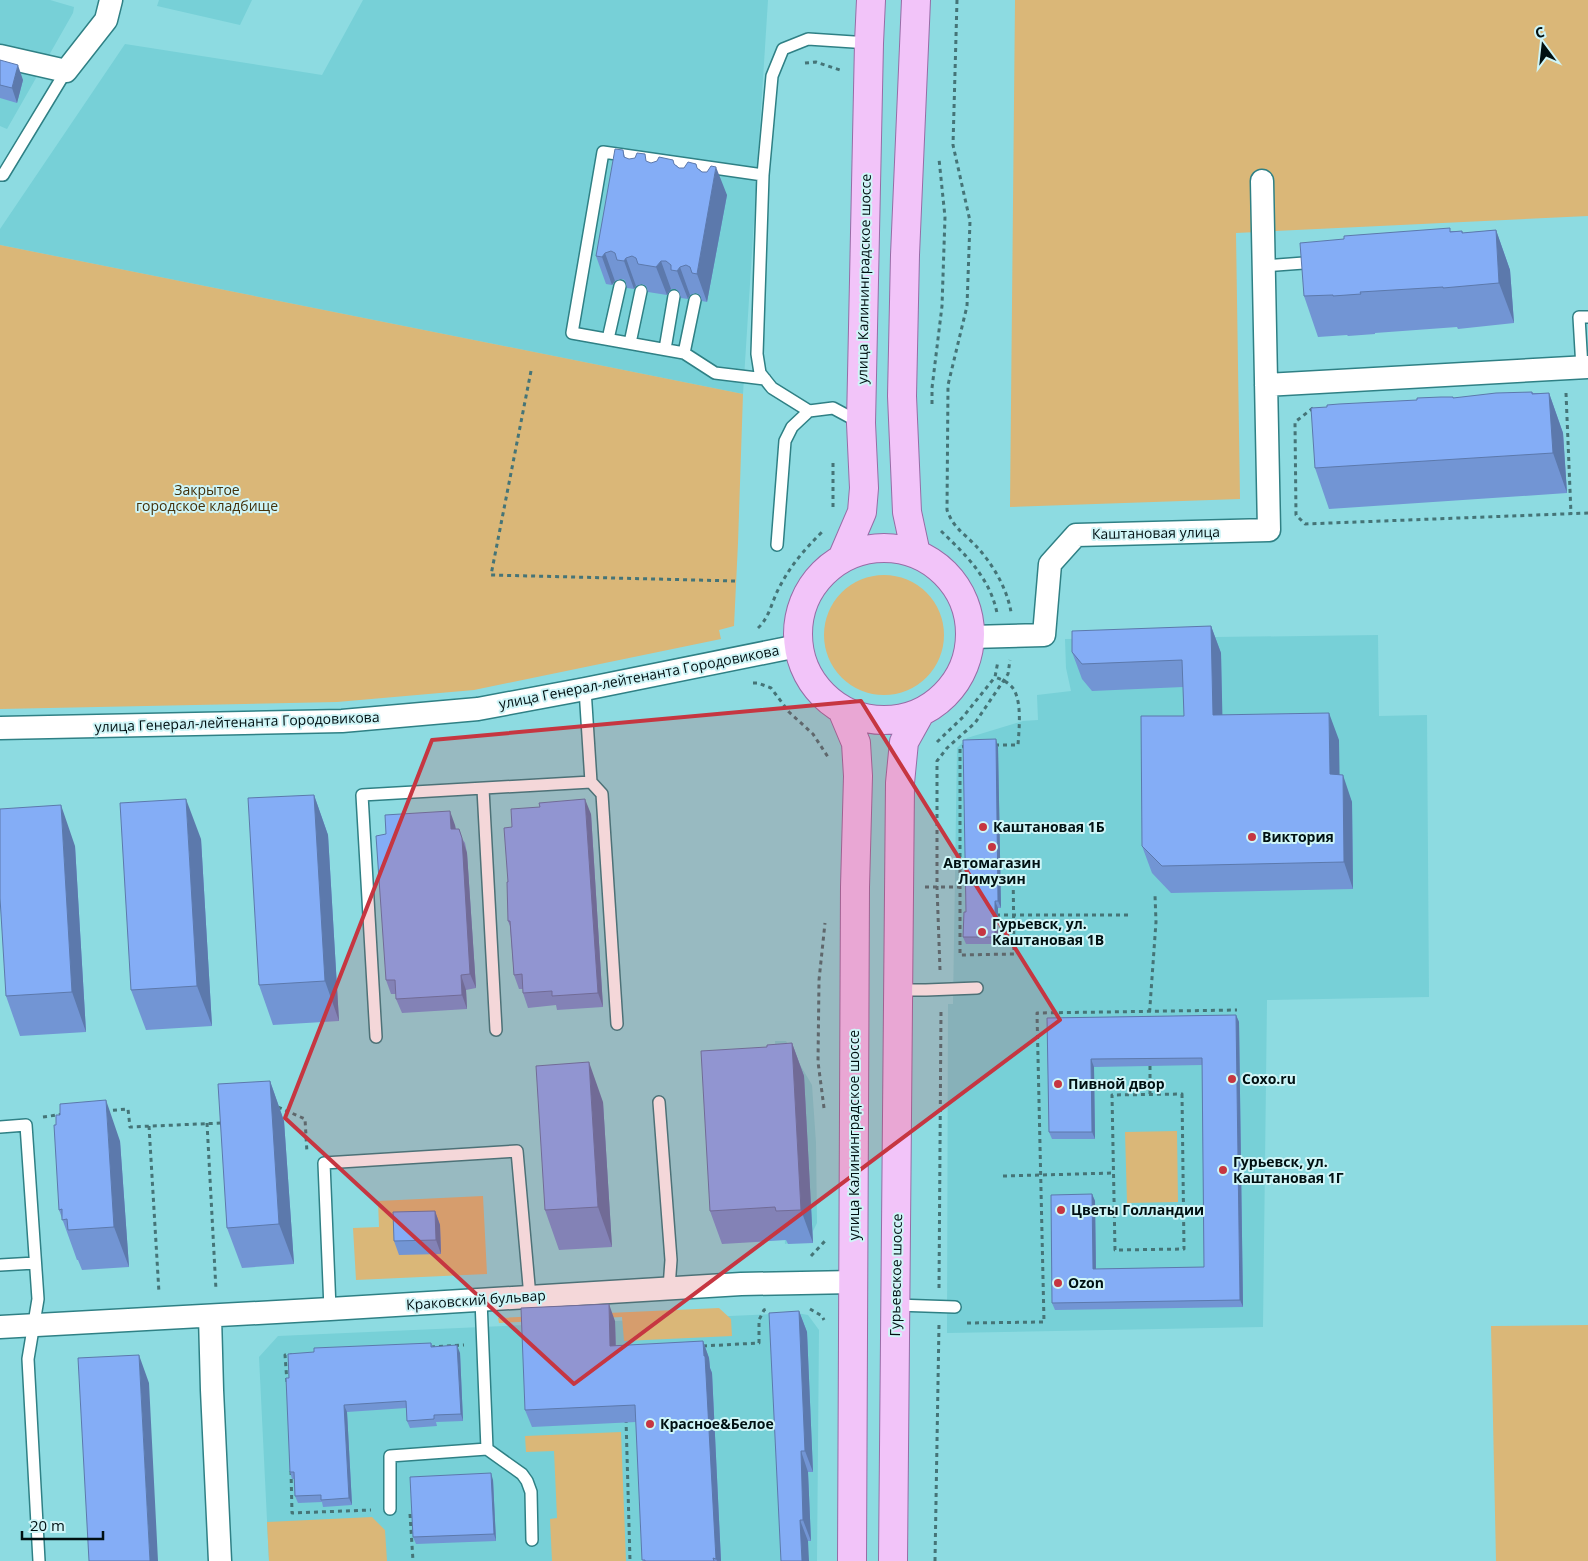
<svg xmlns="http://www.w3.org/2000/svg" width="1588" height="1561" viewBox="0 0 1588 1561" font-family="'Open Sans',sans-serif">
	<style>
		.built { fill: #77d0d7 }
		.green { fill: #dab778 }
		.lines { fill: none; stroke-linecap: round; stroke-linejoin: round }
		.lane-casing { stroke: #2f8085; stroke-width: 14 }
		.street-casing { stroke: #2f8085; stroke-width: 25 }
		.primary-casing { stroke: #976ca6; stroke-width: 30 }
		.path { stroke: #457477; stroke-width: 3; stroke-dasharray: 4 4; stroke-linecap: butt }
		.lane { stroke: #fff; stroke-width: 11 }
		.street { stroke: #fff; stroke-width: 22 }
		.primary { stroke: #f2c4f9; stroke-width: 28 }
		.wall { fill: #7295d4 }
		.shaded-wall { fill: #5c79ac }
		.building { fill: #84adf6; stroke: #5c79ac }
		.marked { fill: #c63641; fill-opacity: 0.2; stroke: #c63641; stroke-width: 4; stroke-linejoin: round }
		.poi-dot { fill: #c63641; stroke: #cff5f7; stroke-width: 2 }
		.labels { text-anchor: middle; stroke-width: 4; stroke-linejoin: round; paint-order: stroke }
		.street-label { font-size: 14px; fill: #001012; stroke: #cff5f7 }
		.park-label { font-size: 14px; fill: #43310b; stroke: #cff5f7 }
		.poi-label { font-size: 14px; font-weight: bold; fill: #001012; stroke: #cff5f7; text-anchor: start }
	</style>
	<rect width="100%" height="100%" fill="#8ddbe1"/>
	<path class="built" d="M0,0H50L74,7L73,13L7,129L0,126Z
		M159,0H252L240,25L157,6Z
		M363,0H768L743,394L0,245V229L125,44L322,75Z
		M1378,635L1379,716L1427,715L1429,997L1267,1000L1263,1327L947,1333L948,1004H953L957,748L967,738L1023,721L1038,720L1037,695L1071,691L1066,668L1065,639Z
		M775,1041H786L812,1085L816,1143L817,1223L809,1239L785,1244Z
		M797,1313L808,1315L819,1330L817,1561H269L259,1357L278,1336Z"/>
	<path class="green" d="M1015,0H1588V216L1236,233L1240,499L1010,507Z
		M0,245L743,394L738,543L734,626L719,630L721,639L474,690L337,702L0,709Z
		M824 635a60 60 0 1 1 120 0a60 60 0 1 1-120 0Z
		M1177,1131L1178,1202L1127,1203L1125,1132Z
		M483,1196L487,1274L356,1280L353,1228L379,1227L378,1201Z
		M719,1308L731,1319L732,1336L624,1341L622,1317L499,1323L498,1318Z
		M1588,1325V1561H1496L1491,1326Z
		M621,1432L626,1561H552L550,1519L557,1518L554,1451L526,1452L525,1436Z
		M372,1517L385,1530L387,1561H269L267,1522Z"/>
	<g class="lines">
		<defs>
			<path id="lane" d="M0,175H3L66,71
				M763,175L603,152L572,333L684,353L715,373L765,379
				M1264,266L1317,262
				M608,339L620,286
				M630,343L641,291
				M665,349L674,296
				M684,353L695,300
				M1582,368L1579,317H1588
				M859,422L833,408L809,411L772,388L760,373L757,354L763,175L772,76L783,49L808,39L869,43
				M777,545L785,441L792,427L809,411
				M591,782L602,794L617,1024
				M483,789L496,1030
				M899,990H926L977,988
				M376,1037L362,795L591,782L585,689
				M659,1102L671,1260L669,1288
				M0,1127L26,1125L38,1299L28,1359L39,1561
				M0,1265L35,1263
				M481,1300L487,1449
				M896,1305L955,1307
				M330,1309L324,1163L517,1151L530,1297
				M390,1509V1456L487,1449L522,1474L527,1481L531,1492L532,1540"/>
			<path id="street" d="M0,56L66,71L106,20L111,0
				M1266,385L1588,367
				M971,637L1044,635L1050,564L1076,535L1269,530L1262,181
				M0,728L342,721L478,709L585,689L798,646
				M210,1316L212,1390L220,1561
				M0,1327L330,1309L741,1284L854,1282"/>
			<path id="primary" d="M798 634a86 86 0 1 1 172 0a86 86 0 1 1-172 0Z
				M844,554L862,512L864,488L861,423L869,43L871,0
				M916,554L907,512L902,396L905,255L916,0
				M843,712L856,743L858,776L855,887L852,1561
				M893,1561L900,783L904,742L919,715"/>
		</defs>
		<use href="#lane" class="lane-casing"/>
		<use href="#street" class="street-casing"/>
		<use href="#primary" class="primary-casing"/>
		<path class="path" d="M957,0L953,145L970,221L967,306L948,385L947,510C954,529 963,532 976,546C992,563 1007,588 1011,612
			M805,63L816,62L840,70
			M531,371L491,575L736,581
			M1566,393L1571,514
			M932,404V388L942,306L945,217L939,159
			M1313,408L1295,422L1296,515L1305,524L1588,513
			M833,507V463
			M941,531C965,554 990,578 997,613
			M758,628C770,617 772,600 780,586C791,565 805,549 822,532
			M753,683H758L771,688L789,712L813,734L828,757
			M937,742L963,717L995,677L998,661
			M995,745H1018C1019,729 1023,696 1010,685C1006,681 1000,679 995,677
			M966,746L960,747V955L1014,954L1013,864
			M925,887H960
			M996,915H1128
			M940,970L937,887V761L947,748L975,723L1008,674L1010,660
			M1149,1020L1156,922L1155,895
			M1150,1066V1094
			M1182,1094L1184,1249L1115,1250L1112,1095Z
			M278,1107L305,1119L307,1153
			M824,1108L818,1062L819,980L825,923
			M105,1111L128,1109L130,1127L222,1123
			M43,1117L64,1114
			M207,1123L216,1290
			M149,1126L159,1293
			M1003,1176L1114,1173
			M811,1256L825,1241
			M939,1288L941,1009
			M810,1309L822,1316L824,1320
			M967,1323L1044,1322L1037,1013L1237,1010
			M703,1346L759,1343V1320L764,1310L767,1309
			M431,1347L464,1345
			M287,1382L285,1355H292
			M626,1419L630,1561
			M291,1471L292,1513L371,1510
			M410,1514L413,1561
			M935,1561L939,1324"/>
		<use href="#lane" class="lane"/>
		<use href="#street" class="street"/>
		<use href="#primary" class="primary"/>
	</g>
	<path class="wall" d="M0,60L23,80L17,103L0,98Z
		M623,150L625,158L629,159L647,162L651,163L676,165L679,168L699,169L727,195L707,302L702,301L700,295L696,293L690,295L688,299L681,298L679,292L676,289H671L667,295L648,292L646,286L642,284L636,286L634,289L627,288L625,280L621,279L615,281L612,285L606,284L596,256Z
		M1496,230L1510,270L1514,323L1458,329L1457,327L1375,333V334L1348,336L1347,335L1318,337L1304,296L1451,231H1462L1463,233Z
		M1532,392L1533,393H1549L1563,433L1567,493L1329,509L1315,468L1417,400L1454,398Z
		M1211,626L1221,653L1222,715L1339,740V775L1352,802L1353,889L1171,893L1152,873L1142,846L1184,716L1183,687L1092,691L1082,679L1072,652Z
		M998,747L1001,908H998V944H966L963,937L966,912Z
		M314,795L328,835L339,1021L273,1025L259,985Z
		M591,814L603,1007L557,1010L556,1005L528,1008L523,993V989H519L514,975L510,926L508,921V882Z
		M455,825L456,829L465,843L467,853L476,988L466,990L467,1009L402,1013L396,999V994H391L386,980Z
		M201,839L212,1026L146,1030L131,990Z
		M75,846L86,1032L20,1036L6,996Z
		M1236,1015L1239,1022L1243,1307L1055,1310L1052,1303L1092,1194L1095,1201L1096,1269L1204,1267L1202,1065L1094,1067L1095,1139H1052L1049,1132L1047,1018Z
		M792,1043L804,1076L813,1243L788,1244L786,1240L722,1244L710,1211L767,1047Z
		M270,1081L284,1121L294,1264L242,1268L227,1228Z
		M603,1102L612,1247L559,1250L545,1210Z
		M120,1141L129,1267L82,1270L78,1260H77L59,1210Z
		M435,1211L440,1225L441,1254L399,1255L394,1241Z
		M799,1311L807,1332L813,1472H808L811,1541H808L781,1561Z
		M615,1321L616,1346L703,1341L709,1358L710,1368L712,1373L721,1561H643L636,1422L532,1427L525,1410Z
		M431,1343L433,1347L460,1353L463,1421L436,1422L437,1426L410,1428L407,1421L406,1408L347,1412L352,1505L323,1507L322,1502L298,1503L295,1496L294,1479H292L290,1472L289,1378L314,1352Z
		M493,1480L496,1541L416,1544L413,1537Z"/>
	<path class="shaded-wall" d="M18,65L23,80L17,103L12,88Z
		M716,167L727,195L707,302L697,274Z
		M1496,230L1510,270L1514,323L1499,283Z
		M605,253L615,281L612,285L602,257Z
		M626,258L636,286L634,289L624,261Z
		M661,261L671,289L667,295L656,267Z
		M680,267L690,295L688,299L677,271Z
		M1549,393L1563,433L1567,493L1553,453Z
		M1211,626L1221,653L1223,742L1213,715Z
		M1329,713L1339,740L1340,801L1330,774Z
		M996,739L998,747L1001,908L998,901Z
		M1343,775L1352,802L1353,889L1344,862Z
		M314,795L328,835L339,1021L325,981Z
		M186,799L201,839L212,1026L197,986Z
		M585,799L591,814L603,1007L598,993Z
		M61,805L75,846L86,1032L72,992Z
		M450,811L455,825L457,843L451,829Z
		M459,829L467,853L476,988L470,974Z
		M995,901L998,908V944L995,937Z
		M461,975L466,990L467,1009L462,995Z
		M1236,1015L1239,1022L1243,1307L1240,1300Z
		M792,1043L804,1076L813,1243L801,1210Z
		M1091,1059L1094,1067L1095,1139L1092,1132Z
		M589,1062L603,1102L612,1247L598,1207Z
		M270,1081L284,1121L294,1264L279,1224Z
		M106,1100L120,1141L129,1267L114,1227Z
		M1092,1194L1095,1201L1096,1276L1093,1269Z
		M435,1211L440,1225L441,1254L436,1240Z
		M609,1304L615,1321L616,1363L610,1346Z
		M799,1311L807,1332L813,1472L805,1451Z
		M703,1341L709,1358L710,1368L712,1373L721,1561H717L716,1559Z
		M457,1345L460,1353L463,1421L461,1414Z
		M139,1355L149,1383L158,1561H150Z
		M344,1405L347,1412L352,1505L349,1498Z
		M801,1451L808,1472L811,1541L803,1520Z
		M491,1473L493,1480L496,1541L494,1534Z
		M800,1520L808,1541L809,1561H802Z"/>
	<path class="building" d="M0,60L18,65L12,88L0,85Z
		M615,149L623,150L624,157L629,159L635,158L637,153L645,154L646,161L651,163L657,161L659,157L673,160L674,164L679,168H684L688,162L696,164L697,168L702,172H707L711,166L716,167L697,274L692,273L690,267L686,265L680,267L677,271L671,270V265L666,261H661L656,267L638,264L636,258L632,256L626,258L624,261L617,260L615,253L611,251L605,253L602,257L596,256Z
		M1450,228V232L1462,231V233L1496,230L1499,283L1443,288V287L1360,292L1361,294L1333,296V295L1304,296L1300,243L1344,239V236Z
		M1532,392V394L1549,393L1553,453L1315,468L1311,408L1327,407V405L1339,404L1417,400V398L1441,397H1453V398L1496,393Z
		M1211,626L1213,715L1329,713L1330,774L1343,775L1344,862L1162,866L1142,846L1141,716H1184L1182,660L1082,664L1072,652V631Z
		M996,739L998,901H995V937H963L964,912H966L963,740Z
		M314,795L325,981L259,985L248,798Z
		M186,799L197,986L131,990L120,803Z
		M585,799L598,993L552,996V991L523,993L522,974L514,975L510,921H508L507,882H508L504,828L512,827L511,809L540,807L539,803Z
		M61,805L72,992L6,996L0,898V809Z
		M450,811L451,829H459L462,838L470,974L461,975L462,995L396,999L395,980H386L376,836L386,834L385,815Z
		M1236,1015L1240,1300L1052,1303L1051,1195L1092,1194L1093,1269L1204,1267L1202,1058L1091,1059L1092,1132H1049L1047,1018Z
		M792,1043L801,1210L776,1211L775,1207L710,1211L701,1051L767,1047V1045Z
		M589,1062L598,1207L545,1210L536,1066Z
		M270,1081L279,1224L227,1228L218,1084Z
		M106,1100L114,1227L68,1230L67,1219L62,1220V1209L59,1210L54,1125H56V1115H60V1104Z
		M435,1211L436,1240L394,1241L393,1212Z
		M609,1304L610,1346L703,1341L704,1356H705L716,1559L713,1558L714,1561H645V1560H642L635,1405L525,1410L521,1308Z
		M799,1311L805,1451H801L803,1520H800L802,1561H781L769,1313Z
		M431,1343V1347L457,1345L461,1414L434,1415V1419L407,1421L406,1401L344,1405L349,1498L321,1500V1495L295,1496L294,1472H290L286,1378H289L288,1354L314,1352V1348Z
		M139,1355L150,1561H89L78,1358Z
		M491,1473L494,1534L413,1537L410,1477Z"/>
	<path class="marked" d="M861,701L1060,1020L574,1384L285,1118L432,740Z"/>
	<g class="poi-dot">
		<circle cx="983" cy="827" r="5"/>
		<circle cx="1252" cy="837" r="5"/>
		<circle cx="992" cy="847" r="5"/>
		<circle cx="982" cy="932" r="5"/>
		<circle cx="1232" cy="1079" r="5"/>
		<circle cx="1058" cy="1084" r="5"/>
		<circle cx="1223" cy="1170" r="5"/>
		<circle cx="1061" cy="1210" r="5"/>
		<circle cx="1058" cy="1283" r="5"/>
		<circle cx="650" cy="1424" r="5"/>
	</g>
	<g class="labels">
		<g class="street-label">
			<text transform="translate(864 279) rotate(-89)" y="5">улица Калининградское шоссе</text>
			<text transform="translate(1156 533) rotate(-1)" y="5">Каштановая улица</text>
			<text transform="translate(639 677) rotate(-11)" y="5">улица Генерал-лейтенанта Городовикова</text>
			<text transform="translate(237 722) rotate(-2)" y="5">улица Генерал-лейтенанта Городовикова</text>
			<text transform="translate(854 1135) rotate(-90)" y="5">улица Калининградское шоссе</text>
			<text transform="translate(896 1275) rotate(-89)" y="5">Гурьевское шоссе</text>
			<text transform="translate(476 1300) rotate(-4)" y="5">Краковский бульвар</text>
		</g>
		<g class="park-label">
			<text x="207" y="495">Закрытое<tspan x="207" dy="16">городское кладбище</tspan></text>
		</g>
		<g class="poi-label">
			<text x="993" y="832">Каштановая 1Б</text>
			<text x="1262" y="842">Виктория</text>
			<text x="992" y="868" text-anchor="middle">Автомагазин<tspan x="992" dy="16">Лимузин</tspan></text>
			<text x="992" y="929">Гурьевск, ул.<tspan x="992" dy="16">Каштановая 1В</tspan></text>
			<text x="1242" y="1084">Coxo.ru</text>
			<text x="1068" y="1089">Пивной двор</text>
			<text x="1233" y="1167">Гурьевск, ул.<tspan x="1233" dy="16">Каштановая 1Г</tspan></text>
			<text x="1071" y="1215">Цветы Голландии</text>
			<text x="1068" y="1288">Ozon</text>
			<text x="660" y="1429">Красное&amp;Белое</text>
		</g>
	</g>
	<g transform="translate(1543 45) rotate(345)" stroke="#cff5f7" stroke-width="4" paint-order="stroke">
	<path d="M0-4L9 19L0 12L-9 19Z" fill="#001012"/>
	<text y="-8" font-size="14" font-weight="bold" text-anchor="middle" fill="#001012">С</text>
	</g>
	<path d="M22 1531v8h81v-8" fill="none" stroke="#001012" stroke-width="2.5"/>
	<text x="30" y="1531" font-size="15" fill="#001012" stroke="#cff5f7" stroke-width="4" paint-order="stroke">20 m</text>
</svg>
